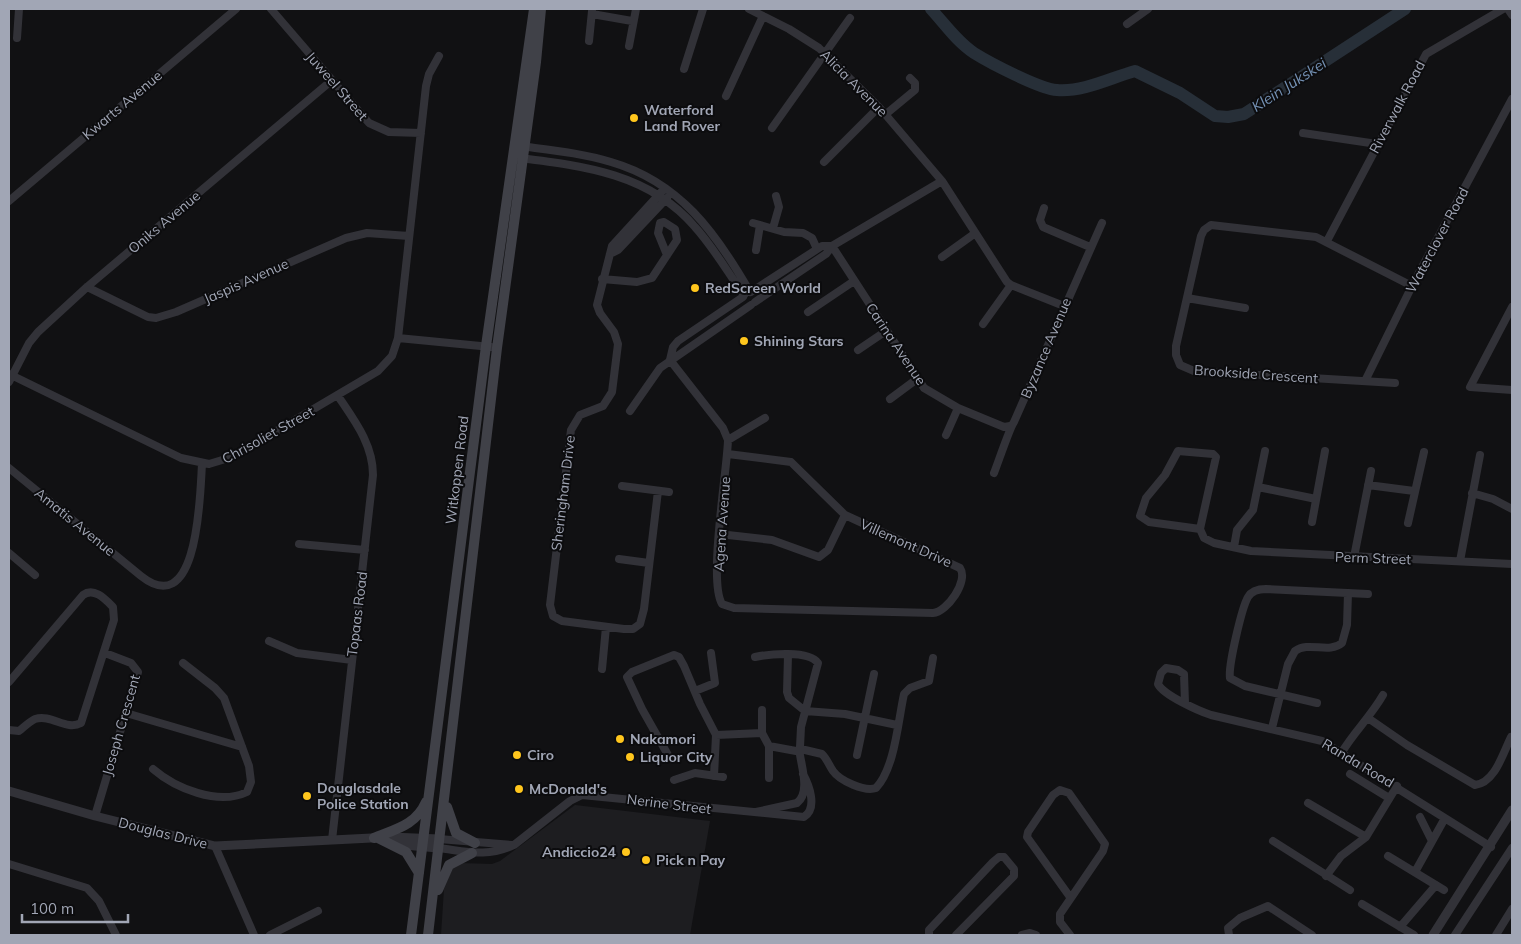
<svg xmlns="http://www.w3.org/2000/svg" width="1521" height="944" viewBox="0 0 1521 944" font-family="Mulish,sans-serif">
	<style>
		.built { fill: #1d1d20 }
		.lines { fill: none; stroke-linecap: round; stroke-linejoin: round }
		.river { stroke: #272f38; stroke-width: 12 }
		.minor { stroke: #323238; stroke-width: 8 }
		.tertiary { stroke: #323238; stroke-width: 9 }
		.secondary { stroke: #404148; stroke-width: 10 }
		.poi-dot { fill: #ffc61d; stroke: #0c0c0e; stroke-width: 2 }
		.labels { text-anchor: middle; stroke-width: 4; stroke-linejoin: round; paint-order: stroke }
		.street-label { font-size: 14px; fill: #a1a6b5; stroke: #0c0c0e }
		.poi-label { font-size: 14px; font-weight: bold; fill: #a1a6b5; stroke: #0c0c0e; text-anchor: start }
		.water-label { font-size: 15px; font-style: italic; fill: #7491b4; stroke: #0c0c0e }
	</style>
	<rect width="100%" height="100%" fill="#111113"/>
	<path class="built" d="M575,805L710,821L690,935H441L444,889L453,866L459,863L492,864L500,861Z"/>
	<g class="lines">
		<path class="river" d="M931,9C944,23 957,42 974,53C990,63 1040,89 1057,90C1084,92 1110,78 1135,71L1180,93L1215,116L1228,117L1244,114L1405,9"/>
		<path class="minor" d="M271,9L369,123L389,132L421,133
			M749,9L789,29L819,48L879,107L942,181L1007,282L1011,285L1064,306
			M1508,9L1512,15
			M592,14L632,21
			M1127,24L1148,9
			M17,38L19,9
			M589,41L592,11
			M629,46L636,9
			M684,69L703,9
			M726,96L763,16
			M886,114L915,90V83L910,78
			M772,128L850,18
			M1303,133L1377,144
			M520,146C550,150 582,153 611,162C680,182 716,233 750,292
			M520,158C585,166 650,174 695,227C714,248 728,273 744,295
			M824,162L879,107
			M9,201L236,9
			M1044,208L1040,220L1043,227L1090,247
			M753,223L784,232L803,233L812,238L817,249
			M773,228L779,207L776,196
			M1327,241L1426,54L1503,9
			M832,246L924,388L958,408L1004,427L1010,426
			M756,250L760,225
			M610,254L618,250L667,198
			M942,257L974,234
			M602,279L637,282L652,278L677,240L675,229L664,222L660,223L658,233L667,255
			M87,287L148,317L156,318L176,312L346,238L367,233L409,236
			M751,292L822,246H832
			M1187,298L1245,308
			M755,302L826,254L832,246L942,181
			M1512,307L1470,387L1512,390
			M808,312L854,281
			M983,324L1011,285
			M398,338L491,347
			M858,350L886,331
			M670,360L723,428L728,440C727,472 708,581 722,604L734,608L933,613C947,612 969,581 960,568L845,515L791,462L728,454
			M670,360L673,347L678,341L743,297
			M9,374L181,458L209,464L232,457L378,371L392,356L398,338L426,86L429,74L439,56
			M1365,381L1412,286L1512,99
			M9,382L29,343L38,332L87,287L331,81
			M1395,383L1194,371L1180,365L1176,355V346L1201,236L1204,230L1211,225L1316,237L1412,286
			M890,399L917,379
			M630,411L660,368L751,305
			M946,435L958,408
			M728,440L765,418
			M9,468L141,576C199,622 200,493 202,464
			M994,473C998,463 1010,427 1014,422L1102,223
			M1368,485L1414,491
			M622,486L669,492
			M1258,487L1316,499
			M658,491L644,609L640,624L633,629H624L562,621L553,616L550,605L571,430L580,415L603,406L612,392L618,344L614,332L600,313L597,305L612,246L665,188
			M1472,493L1493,499L1512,509
			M1312,522L1325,451
			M1408,523L1424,452
			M1200,529L1149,522L1140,516L1146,498L1165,475L1178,451L1213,454L1216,457L1200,529L1204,538L1214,543L1251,551L1512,564
			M719,534L772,540L819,557L828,550L845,515
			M299,544L365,550
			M1234,547L1237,530L1253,510L1265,451
			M9,553L35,575
			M1354,557L1371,471
			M619,559L649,563
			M1460,561L1480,455
			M269,641L297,653L352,660
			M788,655L787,692L789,698L805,711L845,714L897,725
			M755,657C769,654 809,650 818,663L801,727L800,747
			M602,669L606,627
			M9,682L83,595C94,587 105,599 113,607L114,620L81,723C66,731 52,714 35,719C29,722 24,727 19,731L9,730
			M695,691L715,683L711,653
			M1185,703L1184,674L1178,670L1166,668L1161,673L1158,684C1163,695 1199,711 1211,715L1322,741L1491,847
			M1317,703L1245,686L1230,678C1228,666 1242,607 1248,597C1252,590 1259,589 1266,589L1368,594
			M762,710V733L769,746V778
			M126,713L242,747
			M1368,718L1407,745L1475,785C1495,783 1503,753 1511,737
			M1272,728L1288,664L1295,651C1309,641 1329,654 1342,643L1347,625L1348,593
			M716,735L762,733
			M769,746L796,751
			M805,750L822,754C827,759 829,765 833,771C840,781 865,792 876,788C895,768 898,721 904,694L910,688L929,681L933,658
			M1342,752C1354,732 1371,716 1383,695
			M668,755L642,709L627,677L632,672L674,655L679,657L684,666L700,704L716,735L714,776
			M857,755L874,674
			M153,769C175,788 218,806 247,792L251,782L249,766L224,698L215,688L183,663
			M1350,774L1389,798
			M674,780L695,773L723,777
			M1308,803L1366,837
			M756,812L797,803C810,793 802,768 800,755
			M95,816L138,672L131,663L105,653
			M1420,817L1432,841
			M439,839L512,845
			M332,840L373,475C373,444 354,420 338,396
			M1273,841L1350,890
			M215,846L254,935
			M438,848C465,851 487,858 514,845L570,801L582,795L804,817C818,808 809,785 803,774
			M1388,856L1444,890
			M9,864L87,888L99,901L116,935
			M1415,872L1445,818
			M1326,876L1341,856L1366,837L1397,786
			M1362,904L1414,935
			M1400,927L1436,885
			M270,935L318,911
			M929,935V930L993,862L999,857H1004L1014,869V876L956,935
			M1022,935L1030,933L1036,935
			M1070,935L1060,922V914L1103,851L1105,844L1069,793L1060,790L1053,795L1028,832L1027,837L1070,897
			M1229,935L1228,928L1240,918L1268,906L1312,935
			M1455,935L1512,848
			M1496,935L1512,909"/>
		<path class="tertiary" d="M9,791L95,816L215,846L391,837L439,839
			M391,841L404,845L438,848
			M1433,935L1512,810"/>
		<path class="secondary" d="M447,807L456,833L475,843
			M374,838C396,829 416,825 426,802
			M378,838L406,852L419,873
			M438,890L449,865L472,853
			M411,935L486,346L534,9
			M428,935L497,348L536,62L541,9"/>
	</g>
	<g class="poi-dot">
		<circle cx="634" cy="118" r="5"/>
		<circle cx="695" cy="288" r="5"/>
		<circle cx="744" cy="341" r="5"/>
		<circle cx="620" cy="739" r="5"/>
		<circle cx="517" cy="755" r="5"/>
		<circle cx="630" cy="757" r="5"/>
		<circle cx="519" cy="789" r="5"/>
		<circle cx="307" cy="796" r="5"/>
		<circle cx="626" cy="852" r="5"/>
		<circle cx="646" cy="860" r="5"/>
	</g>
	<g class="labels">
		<g class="street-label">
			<text transform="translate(854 83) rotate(45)" y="5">Alicia Avenue</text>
			<text transform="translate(337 86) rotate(49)" y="5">Juweel Street</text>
			<text transform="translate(122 105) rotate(-40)" y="5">Kwarts Avenue</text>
			<text transform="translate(1397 107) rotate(-62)" y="5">Riverwalk Road</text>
			<text transform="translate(164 222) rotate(-40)" y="5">Oniks Avenue</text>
			<text transform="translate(1437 240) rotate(-62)" y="5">Waterclover Road</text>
			<text transform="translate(246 281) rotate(-24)" y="5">Jaspis Avenue</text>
			<text transform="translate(896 344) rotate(56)" y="5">Carina Avenue</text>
			<text transform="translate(1046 348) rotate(-67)" y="5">Byzance Avenue</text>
			<text transform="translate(1256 374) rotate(4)" y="5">Brookside Crescent</text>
			<text transform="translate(268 435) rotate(-29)" y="5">Chrisoliet Street</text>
			<text transform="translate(457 470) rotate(-83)" y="5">Witkoppen Road</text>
			<text transform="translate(563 493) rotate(-83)" y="5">Sheringham Drive</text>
			<text transform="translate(75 522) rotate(39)" y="5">Amatis Avenue</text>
			<text transform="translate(722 524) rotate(-86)" y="5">Agena Avenue</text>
			<text transform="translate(906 543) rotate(24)" y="5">Villemont Drive</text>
			<text transform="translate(1373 558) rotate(2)" y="5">Perm Street</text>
			<text transform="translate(357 614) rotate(-83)" y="5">Topaas Road</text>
			<text transform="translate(121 725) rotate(-74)" y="5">Joseph Crescent</text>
			<text transform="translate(1358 763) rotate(31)" y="5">Randa Road</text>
			<text transform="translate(669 804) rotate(7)" y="5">Nerine Street</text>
			<text transform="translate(163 833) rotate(14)" y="5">Douglas Drive</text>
		</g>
		<g class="poi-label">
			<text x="644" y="115">Waterford<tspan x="644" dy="16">Land Rover</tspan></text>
			<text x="705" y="293">RedScreen World</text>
			<text x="754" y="346">Shining Stars</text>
			<text x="630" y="744">Nakamori</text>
			<text x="527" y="760">Ciro</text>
			<text x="640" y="762">Liquor City</text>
			<text x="317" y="793">Douglasdale<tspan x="317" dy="16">Police Station</tspan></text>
			<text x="529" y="794">McDonald's</text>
			<text x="616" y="857" text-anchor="end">Andiccio24</text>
			<text x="656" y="865">Pick n Pay</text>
		</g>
		<g class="water-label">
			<text transform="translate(1289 85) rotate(-33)" y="5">Klein Jukskei</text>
		</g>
	</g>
	<rect width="1521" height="944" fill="none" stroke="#a1a6b5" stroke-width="20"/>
	<path d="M22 914v8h106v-8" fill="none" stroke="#a1a6b5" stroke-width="2.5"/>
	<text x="30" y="914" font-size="15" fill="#a1a6b5" stroke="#0c0c0e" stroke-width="4" paint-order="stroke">100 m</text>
</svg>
